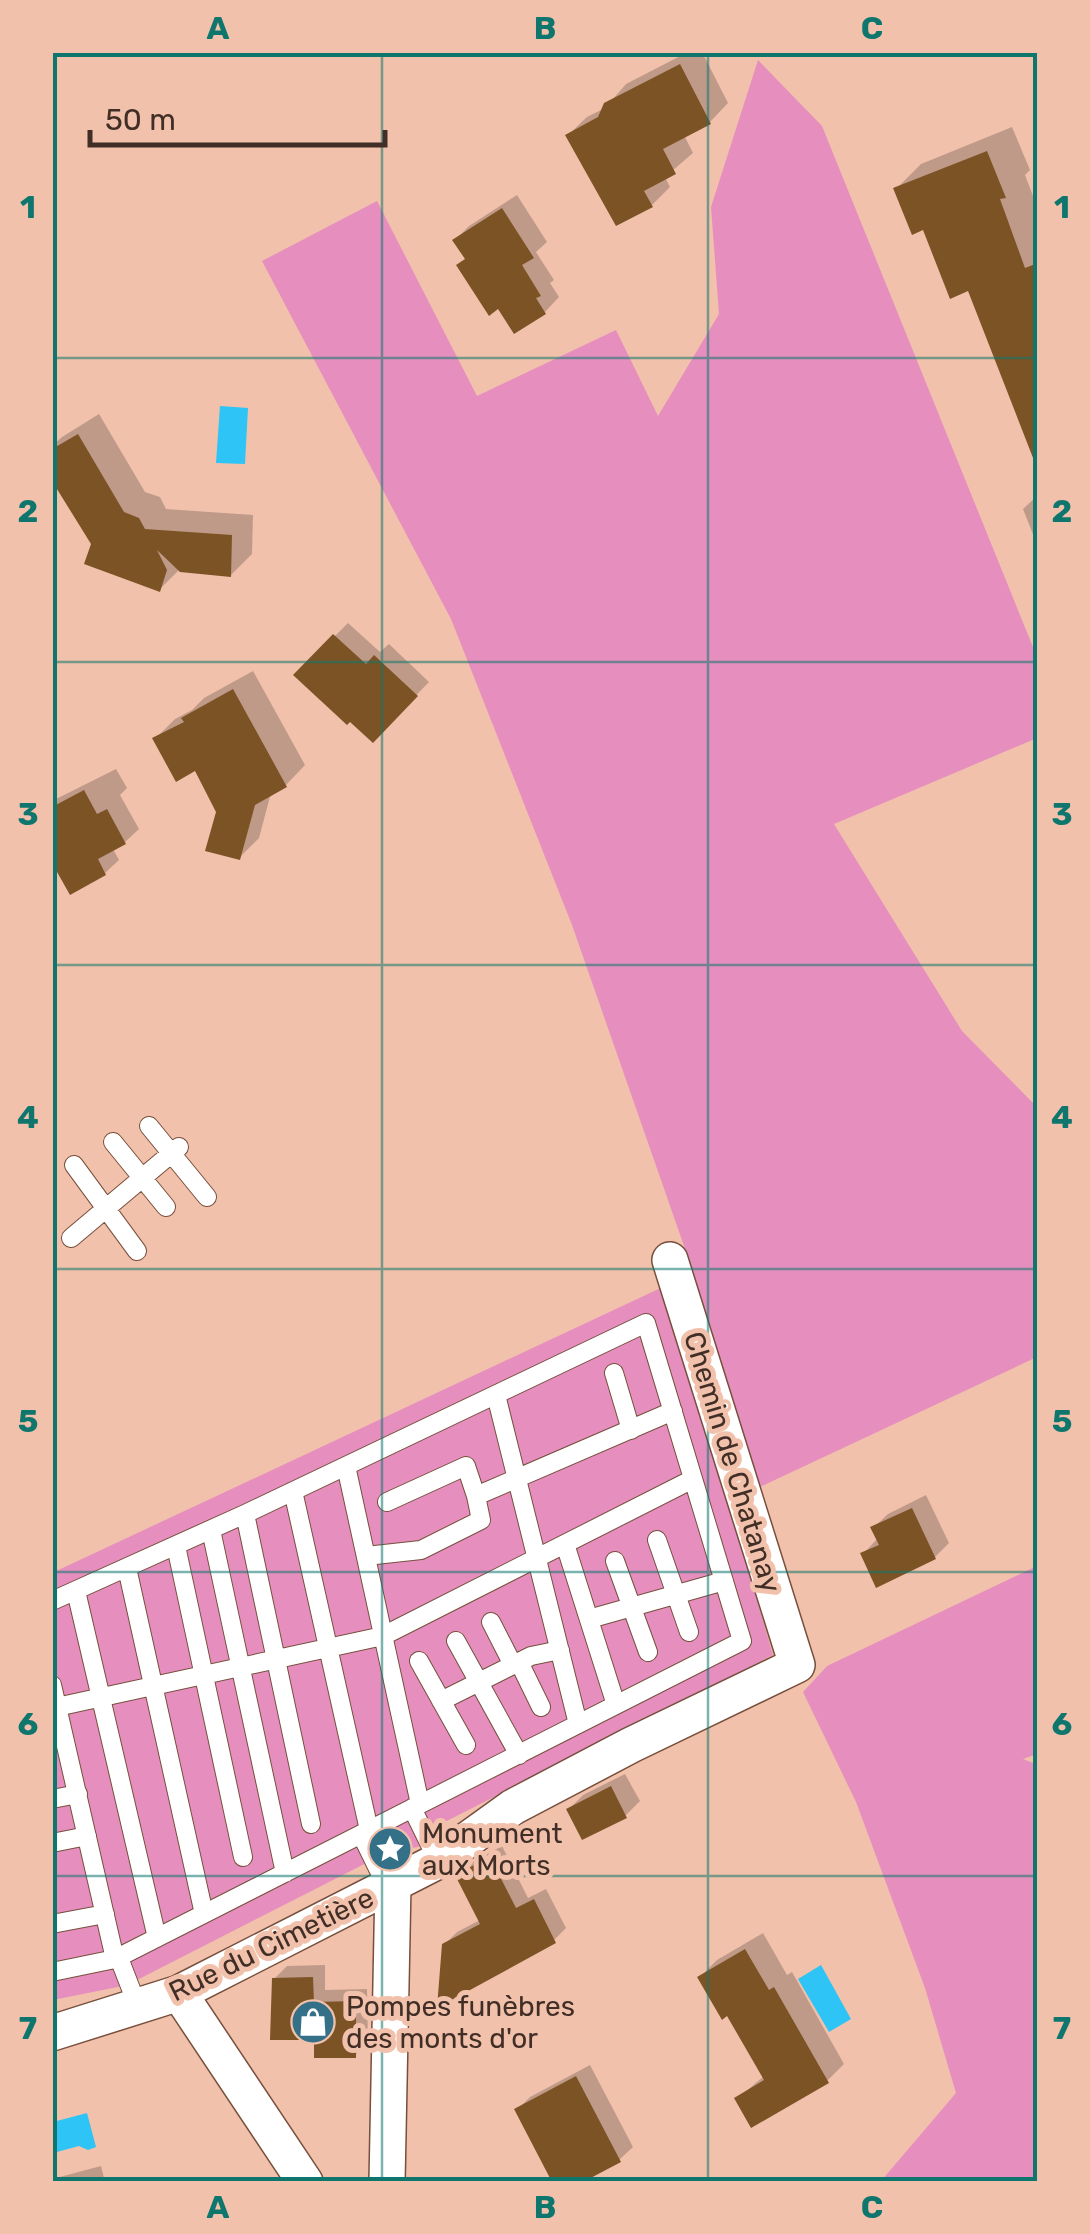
<svg xmlns="http://www.w3.org/2000/svg" width="1090" height="2234" viewBox="0 0 1090 2234" font-family="Rubik,sans-serif">
	<style>
		.green { fill: #e68fbf }
		.water { fill: #2ec4f6 }
		.shadow { fill: #0003 }
		.building { fill: #7c5325 }
		.lines { fill: none; stroke-linecap: round; stroke-linejoin: round }
		.service-casing { stroke: #774f3c; stroke-width: 20 }
		.minor-casing { stroke: #774f3c; stroke-width: 38 }
		.service { stroke: #fff; stroke-width: 18 }
		.minor { stroke: #fff; stroke-width: 35 }
		.grid { fill: none; stroke: #0f766e; stroke-width: 2.5; stroke-opacity: 0.55 }
		.labels { text-anchor: middle; stroke-width: 10; stroke-linejoin: round; paint-order: stroke }
		.street-label { font-size: 28px; fill: #412e26; stroke: #f1c1ab }
		.poi-label { font-size: 28px; fill: #412e26; stroke: #f1c1ab; text-anchor: start }
		.neatline { fill: none; stroke: #0f766e; stroke-width: 4 }
		.grid-label { font-size: 32px; text-anchor: middle; font-weight: bold; fill: #0f766e }
	</style>
	<rect width="100%" height="100%" fill="#f1c1ab"/>
	<path class="green" d="M758,60L822,126L1037,657V738L834,824L962,1031L1037,1107V1357L760,1487L691,1266L572,925L451,619L262,261L377,201L477,396L616,330L658,416L719,314L711,207Z
		M665,1286L773,1655L437,1826L441,1839C422,1849 409,1847 388,1852L141,1978L118,1987L53,2000L52,1573Z
		M1037,1566V1754L1023,1759L1038,1765L1037,2181H881L956,2093L925,1988L856,1802L803,1692L827,1666Z"/>
	<path class="water" d="M220,406L248,408L245,464L216,463Z
		M821,1965L851,2019L829,2032L798,1979Z
		M87,2113L96,2147L88,2150L79,2146L53,2153V2122Z"/>
	<path class="shadow" d="M688,52H702L728,103L710,122L684,135L693,153L665,177L670,187L652,205L568,135L587,117L605,108L626,84Z
		M1012,127L1030,170L1025,175L1038,209V461L970,288L896,189L921,164Z
		M517,195L547,242L536,252L554,280L550,283L559,297L545,312L515,330L455,240L469,226Z
		M99,414L145,492L160,497L166,509L253,515L252,554L231,575L180,569L160,589L94,544L52,476V446L62,437Z
		M1038,495V547L1023,509Z
		M348,623L380,652L389,644L429,682L373,740L296,675Z
		M253,671L305,765L286,785L271,793L259,838L240,857L196,768L155,739L175,719L192,710L204,698Z
		M116,769L127,788L120,795L139,829L125,842L113,849L119,860L105,873L52,858V801Z
		M926,1495L949,1543L935,1557L863,1554L878,1538L873,1528L888,1514Z
		M625,1774L640,1801L625,1816L569,1809L583,1795Z
		M502,1846L528,1898L546,1889L566,1928L554,1940L444,1945L457,1932L480,1920L458,1875L471,1863Z
		M763,1933L787,1975L792,1972L844,2064L827,2081L737,2099L764,2076L727,2013L700,1977L717,1960Z
		M325,1965V1990L367,1989L368,2042L355,2055L274,1979L287,1966Z
		M590,2065L633,2147L619,2160L517,2110L530,2097Z
		M101,2166L105,2182H52V2179Z"/>
	<path class="building" d="M680,64L711,124L663,149L676,174L644,191L653,207L616,226L565,135L598,117L604,103Z
		M987,151L1006,198L1000,199L1025,268L1038,263L1035,463L968,291L950,299L923,230L912,235L893,188Z
		M502,208L534,258L522,265L541,296L536,298L546,314L514,334L498,309L489,316L456,265L465,259L452,240Z
		M78,434L124,512L139,518L145,529L232,535L231,577L180,572L157,550L167,570L160,592L84,564L91,544L52,481V449Z
		M333,634L366,664L374,655L418,696L373,743L350,722L347,725L293,675Z
		M233,689L287,787L255,805L240,860L205,851L216,812L195,771L176,782L152,738L184,722L181,718Z
		M84,790L97,814L107,809L126,844L98,859L106,875L70,895L52,863V807Z
		M912,1508L936,1559L876,1588L860,1553L879,1545L870,1527Z
		M611,1786L627,1818L582,1840L566,1809Z
		M490,1857L516,1908L534,1899L556,1943L437,2008L442,1944L480,1924L455,1875Z
		M745,1949L769,1990L774,1987L829,2083L751,2128L734,2098L764,2080L727,2016L722,2020L697,1977Z
		M313,1977L314,2002L356,2001V2058H314V2040H270L272,1978Z
		M576,2076L621,2162L583,2182H552L514,2109Z"/>
	<g class="lines">
		<defs>
			<path id="service" d="M149,1126L207,1197
				M113,1142L166,1207
				M74,1165L137,1251
				M71,1238L179,1147
				M614,1373L631,1430
				M496,1395L578,1724
				M346,1466L420,1804
				M293,1491L369,1830
				M387,1502L466,1466L476,1496
				M245,1514L311,1824
				M211,1530L285,1873
				M657,1540L689,1632
				M565,1544L616,1705
				M176,1546L243,1857
				M366,1556L421,1550L481,1520L476,1496L673,1411
				M615,1561L648,1652
				M127,1568L204,1914
				M76,1591L157,1938
				M52,1601L245,1514L646,1323L742,1641L115,1959L52,1972
				M589,1619L724,1581
				M491,1622L513,1665
				M456,1641L519,1755
				M419,1661L466,1745
				M519,1662L541,1707
				M52,1685L115,1959
				M441,1701L531,1656L560,1650
				M52,1708L383,1636L693,1479
				M52,1799L78,1794
				M412,1808L438,1861
				M361,1834L387,1887
				M52,1843L87,1836
				M52,1924L105,1914
				M119,1958L138,2007"/>
			<path id="minor" d="M179,1993L305,2182
				M52,2033L179,1993L438,1861L513,1807L631,1745L797,1665L670,1260
				M387,2182L393,1884"/>
		</defs>
		<use href="#service" class="service-casing"/>
		<use href="#minor" class="minor-casing"/>
		<use href="#service" class="service"/>
		<use href="#minor" class="minor"/>
	</g>
	<path class="grid" d="M382,52V2182M708,52V2182M52,358H1038M52,662H1038M52,965H1038M52,1269H1038M52,1572H1038M52,1876H1038"/>
	<defs>
		<symbol id="sight-disc" viewBox="-11 -11 22 22"><circle r="9.5" fill="#347088" stroke="#f1c1ab"/><path d="M0-6L1.8-2.2L6-1.7L2.9 1.2L3.7 5.4L0 3.3L-3.7 5.4L-2.9 1.2L-6-1.7L-1.8-2.2Z" fill="#fff"/></symbol>
		<symbol id="shop-disc" viewBox="-11 -11 22 22"><circle r="9.5" fill="#347088" stroke="#f1c1ab"/><path d="M-5-2.5h2.3a2.7 3.5 0 0 1 5.4 0H5L5.5 6h-11ZM-1.5-2.5h3a1.5 2.3 0 0 0-3 0Z" fill="#fff"/></symbol>
	</defs>
	<g fill-rule="evenodd">
		<use href="#sight-disc" x="365" y="1824" width="50" height="50"/>
		<use href="#shop-disc" x="288" y="1997" width="50" height="50"/>
	</g>
	<g class="labels">
		<g class="street-label">
			<text transform="translate(733 1462) rotate(73)" y="10">Chemin de Chatanay</text>
			<text transform="translate(271 1944) rotate(-26)" y="10">Rue du Cimetière</text>
		</g>
		<g class="poi-label">
			<text x="422" y="1843">Monument<tspan x="422" dy="32">aux Morts</tspan></text>
			<text x="346" y="2016">Pompes funèbres<tspan x="346" dy="32">des monts d'or</tspan></text>
		</g>
	</g>
	<rect width="1090" height="2234" fill="none" stroke="#f1c1ab" stroke-width="110"/>
	<path d="M90 130v15h295v-15" fill="none" stroke="#412e26" stroke-width="5"/>
	<text x="105" y="130" font-size="30" fill="#412e26" stroke="#f1c1ab" stroke-width="8" paint-order="stroke">50 m</text>
	<rect x="55" y="55" width="980" height="2124" class="neatline"/>
	<g class="grid-label">
		<text x="218" y="39">A</text>
		<text x="545" y="39">B</text>
		<text x="872" y="39">C</text>
		<text x="28" y="218">1</text>
		<text x="1062" y="218">1</text>
		<text x="28" y="522">2</text>
		<text x="1062" y="522">2</text>
		<text x="28" y="825">3</text>
		<text x="1062" y="825">3</text>
		<text x="28" y="1128">4</text>
		<text x="1062" y="1128">4</text>
		<text x="28" y="1432">5</text>
		<text x="1062" y="1432">5</text>
		<text x="28" y="1735">6</text>
		<text x="1062" y="1735">6</text>
		<text x="28" y="2039">7</text>
		<text x="1062" y="2039">7</text>
		<text x="218" y="2218">A</text>
		<text x="545" y="2218">B</text>
		<text x="872" y="2218">C</text>
	</g>
</svg>
